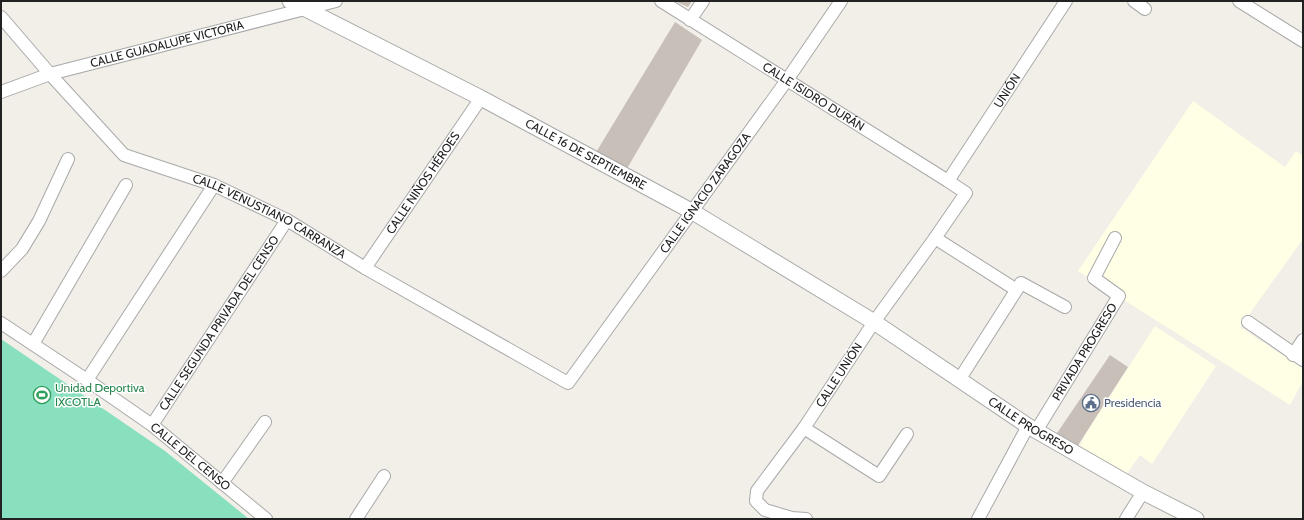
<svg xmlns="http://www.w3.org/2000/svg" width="1304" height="520" viewBox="0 0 1304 520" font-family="Cabin,sans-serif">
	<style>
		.education { fill: #ffffe5 }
		.pitch { fill: #88e0be }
		.building { fill: #c7bfb8 }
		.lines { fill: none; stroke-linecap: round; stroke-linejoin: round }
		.minor-casing { stroke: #a9a9a9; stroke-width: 14 }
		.tertiary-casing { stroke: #a9a9a9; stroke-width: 17 }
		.minor { stroke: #fff; stroke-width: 12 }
		.tertiary { stroke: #fff; stroke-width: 15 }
		.labels { text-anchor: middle; stroke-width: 3; stroke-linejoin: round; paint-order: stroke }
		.street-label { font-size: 12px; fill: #222; stroke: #fff }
		.leisure-label { font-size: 12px; fill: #27864d; stroke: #fff; text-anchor: start }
		.service-label { font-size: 12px; fill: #4e5e75; stroke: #fff; text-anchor: start }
	</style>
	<rect width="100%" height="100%" fill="#f2efe9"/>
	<path class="education" d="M1193,101L1285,167L1296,151L1303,156V239L1240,327L1303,369V381L1290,405L1078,271Z
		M1155,326L1216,366L1152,464L1140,455L1123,479L1078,450L1085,435Z"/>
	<path class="pitch" d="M1,339L165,451L249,519H1Z"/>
	<path class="building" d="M674,1H692L688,7Z
		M675,22L702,40L625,172L595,154Z
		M1110,355L1128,367L1075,450L1053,439Z"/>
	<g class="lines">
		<defs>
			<g id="minor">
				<path id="s1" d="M661,1L948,181L966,193L935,238L874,322L804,428L757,491L756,501L765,510L792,518L806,519"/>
				<path d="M1134,1L1145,9"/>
				<path d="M1239,1L1303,41"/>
				<path id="s2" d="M1,17L50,74L124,155L214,185L287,220L365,268L568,383L787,80L841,1"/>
				<path d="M690,20L703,1"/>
				<path id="s3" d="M1,92L50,74L336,1"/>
				<path id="s4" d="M948,181L1066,1"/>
				<path d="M935,238L1015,289"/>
				<path id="s5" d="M365,268L481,98"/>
				<path d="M1,271L22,249L39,221L68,159"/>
				<path d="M1248,322L1303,360"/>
				<path id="s6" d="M1,323L87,380L152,425L266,519"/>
				<path d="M33,344L126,185"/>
				<path d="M1293,355L1303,340"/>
				<path d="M87,380L214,185"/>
				<path d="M959,380L1021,283L1065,307"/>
				<path id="s7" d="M152,425L287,220"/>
				<path d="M804,428L879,476L907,434"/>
				<path id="s8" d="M1036,431L1119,296L1094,278L1115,238"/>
				<path d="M222,483L265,422"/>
				<path d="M356,519L384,476"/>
				<path d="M978,519L1028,426"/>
				<path d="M1126,519L1143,492"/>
			</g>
			<g id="tertiary">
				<path id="s9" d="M290,1L481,98L693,212L874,322L1028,426L1143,492L1196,519"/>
			</g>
		</defs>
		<use href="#minor" class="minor-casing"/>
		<use href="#tertiary" class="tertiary-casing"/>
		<use href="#minor" class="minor"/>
		<use href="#tertiary" class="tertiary"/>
	</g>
	<defs>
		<symbol id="stadium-ring" viewBox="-11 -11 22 22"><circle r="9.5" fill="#fff" stroke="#2e9e5b" stroke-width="1.5"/><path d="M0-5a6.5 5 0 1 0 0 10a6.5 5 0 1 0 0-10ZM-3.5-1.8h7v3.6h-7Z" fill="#2e9e5b"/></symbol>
		<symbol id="civic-ring" viewBox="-11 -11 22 22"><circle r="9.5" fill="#fff" stroke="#5c6f8a" stroke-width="1.5"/><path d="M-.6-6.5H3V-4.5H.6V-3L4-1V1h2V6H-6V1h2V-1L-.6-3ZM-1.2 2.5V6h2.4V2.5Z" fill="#5c6f8a"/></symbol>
	</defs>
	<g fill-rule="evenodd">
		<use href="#stadium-ring" x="32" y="385" width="20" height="20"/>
		<use href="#civic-ring" x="1081" y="393" width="20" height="20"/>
	</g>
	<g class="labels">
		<g class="street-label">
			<text dy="4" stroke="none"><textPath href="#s3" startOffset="173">CALLE GUADALUPE VICTORIA</textPath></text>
			<text dy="4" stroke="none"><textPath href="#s4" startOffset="108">UNIÓN</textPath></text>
			<text dy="4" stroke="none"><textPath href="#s1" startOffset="180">CALLE ISIDRO DURÁN</textPath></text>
			<text dy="4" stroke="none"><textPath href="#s9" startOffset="333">CALLE 16 DE SEPTIEMBRE</textPath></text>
			<text dy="4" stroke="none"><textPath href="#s5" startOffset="103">CALLE NIÑOS HÉROES</textPath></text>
			<text dy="4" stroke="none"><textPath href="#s2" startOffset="920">CALLE IGNACIO ZARAGOZA</textPath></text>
			<text dy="4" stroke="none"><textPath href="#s2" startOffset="343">CALLE VENUSTIANO CARRANZA</textPath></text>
			<text dy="4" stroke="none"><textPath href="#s7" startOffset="122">CALLE SEGUNDA PRIVADA DEL CENSO</textPath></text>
			<text dy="4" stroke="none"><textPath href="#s8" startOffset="93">PRIVADA PROGRESO</textPath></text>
			<text transform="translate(839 375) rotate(-57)" y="4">CALLE UNIÓN</text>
			<text dy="4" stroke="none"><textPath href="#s9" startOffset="855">CALLE PROGRESO</textPath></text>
			<text dy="4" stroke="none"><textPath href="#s6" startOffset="232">CALLE DEL CENSO</textPath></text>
		</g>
		<g class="leisure-label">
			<text x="55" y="392">Unidad Deportiva<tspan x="55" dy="14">IXCOTLA</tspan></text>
		</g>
		<g class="service-label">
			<text x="1104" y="407">Presidencia</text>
		</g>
	</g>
	<rect width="1304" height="520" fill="none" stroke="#222222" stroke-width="4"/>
</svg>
